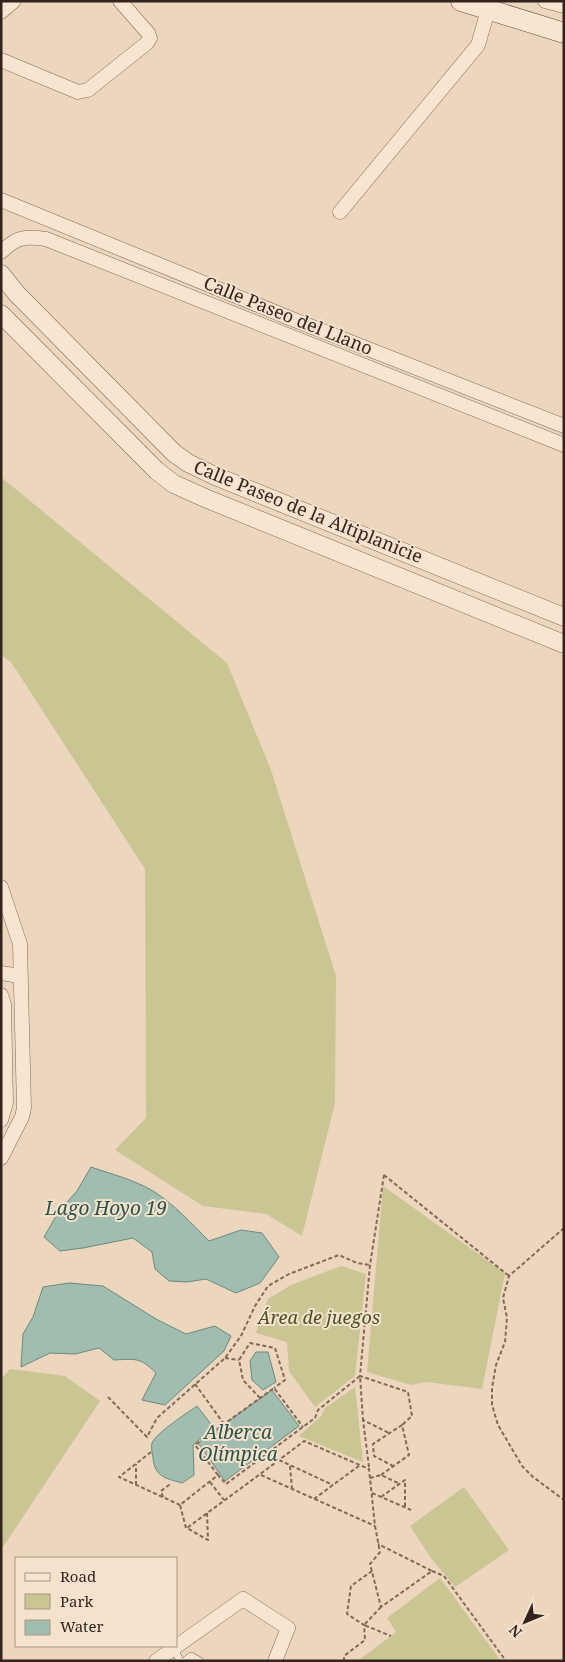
<svg xmlns="http://www.w3.org/2000/svg" width="565" height="1662" viewBox="0 0 565 1662" font-family="'Noto Serif',serif">
	<style>
		.green { fill: #c9c693 }
		.water { fill: #a1bdb0; stroke: #698a7d }
		.lines { fill: none; stroke-linecap: round; stroke-linejoin: round }
		.service-casing { stroke: #836757; stroke-width: 8 }
		.minor-casing { stroke: #836757; stroke-width: 15 }
		.tertiary-casing { stroke: #836757; stroke-width: 19 }
		.secondary-casing { stroke: #65493b; stroke-width: 21 }
		.path { stroke: #836757; stroke-width: 2; stroke-dasharray: 4 2.5; stroke-linecap: butt }
		.service { stroke: #f7e5d0; stroke-width: 7 }
		.minor { stroke: #f7e5d0; stroke-width: 14 }
		.tertiary { stroke: #f7e5d0; stroke-width: 18 }
		.secondary { stroke: #f7e5d0; stroke-width: 20 }
		.labels { text-anchor: middle; stroke-width: 4; stroke-linejoin: round; paint-order: stroke }
		.street-label { font-size: 18px; fill: #33231c; stroke: #f4e2cd }
		.park-label { font-size: 18px; font-style: italic; fill: #4b4f23; stroke: #f4e2cd }
		.water-label { font-size: 19px; font-style: italic; fill: #2b5349; stroke: #f4e2cd }
	</style>
	<rect width="100%" height="100%" fill="#ecd6be"/>
	<path class="green" d="M1,477L227,663L271,770L336,976L335,1103L302,1236L266,1214L203,1206L115,1150L146,1118L145,869L11,662L1,655Z
		M383,1186L505,1273L482,1389L426,1382L411,1385L367,1372Z
		M341,1266L366,1274L355,1376L315,1407L289,1371L287,1342L256,1333L268,1299L291,1285Z
		M10,1369L65,1376L100,1401L1,1550V1379Z
		M355,1387L363,1462L299,1436L322,1415L325,1408Z
		M464,1487L509,1550L455,1587L431,1558L410,1526Z
		M440,1578L501,1661H358L396,1632L387,1618Z"/>
	<path class="water" d="M91,1167C111,1174 135,1180 153,1191C174,1204 192,1224 209,1241L241,1230L262,1233L279,1257L260,1283L236,1293L206,1279L187,1282L169,1281L155,1269L152,1252L133,1238L83,1248L60,1251L44,1237L59,1211L77,1191Z
		M69,1283L103,1286L156,1319L186,1334L215,1326L231,1336L224,1351L165,1405L142,1400L156,1373C140,1357 136,1359 114,1360L99,1348L75,1354L50,1353L21,1367L23,1334L33,1317L43,1287Z
		M256,1352H268L276,1382L263,1390L252,1380L250,1361Z
		M272,1390L299,1426L225,1481L198,1443Z
		M197,1406L214,1428L193,1445L194,1475L182,1483C165,1478 155,1477 153,1458C152,1453 151,1447 152,1443C156,1433 187,1413 197,1406Z"/>
	<g class="lines">
		<defs>
			<path id="service" d="M174,1648L180,1661
				M185,1661L191,1656L200,1661"/>
			<path id="minor" d="M545,1L564,6
				M1,12L14,1
				M1,60L78,92L88,90L147,43L150,38L148,33L120,1
				M1,200L292,319L564,426
				M340,212L478,45L488,10
				M1,252C17,237 24,236 46,239L564,445
				M1,887L20,944L24,1108L22,1117L1,1158
				M1,973L20,976
				M1,995L4,1004L6,1103L1,1120
				M156,1661L243,1599L288,1628L275,1661"/>
			<path id="tertiary" d="M1,274L17,294L174,453L188,463L215,476L564,617
				M1,314L157,471L174,484L205,498L564,644"/>
			<path id="secondary" d="M461,1L564,33"/>
		</defs>
		<use href="#service" class="service-casing"/>
		<use href="#minor" class="minor-casing"/>
		<use href="#tertiary" class="tertiary-casing"/>
		<use href="#secondary" class="secondary-casing"/>
		<path class="path" d="M384,1175L370,1265L360,1376L408,1392L412,1416L402,1425
			M384,1175L509,1276
			M564,1228L509,1276L503,1298L507,1318L505,1342L496,1365L492,1388V1405L498,1425L522,1466L533,1477L564,1500
			M225,1358L239,1360
			M195,1384L224,1424
			M108,1397L147,1437L157,1418L225,1358L241,1336L255,1306L268,1286L289,1274L339,1255L357,1263L370,1265
			M260,1398L243,1380L239,1360L250,1343L275,1348L285,1380L274,1388
			M151,1452L119,1477L180,1505
			M268,1452L275,1462
			M279,1460L333,1485
			M290,1466L292,1489
			M369,1467L363,1420L389,1433
			M218,1475L195,1445L274,1388L303,1427
			M261,1475L375,1526
			M381,1475L409,1455L402,1425L373,1444L374,1456L393,1466
			M370,1478L381,1475L400,1484
			M210,1482L224,1500
			M136,1485V1464
			M372,1493L411,1510
			M163,1497L161,1491L169,1485L168,1483
			M381,1497L405,1480V1507
			M314,1499L360,1465
			M207,1513L208,1540L187,1528C226,1499 265,1471 304,1441L369,1469L375,1526L380,1552L370,1564L381,1607L432,1571L378,1544
			M186,1528L180,1505L218,1475L226,1484L315,1418L318,1410L360,1376L363,1420
			M432,1571L444,1576L506,1661
			M381,1607L364,1625L391,1636
			M344,1661V1656L365,1640L364,1625L347,1614L351,1586L372,1571"/>
		<use href="#service" class="service"/>
		<use href="#minor" class="minor"/>
		<use href="#tertiary" class="tertiary"/>
		<use href="#secondary" class="secondary"/>
	</g>
	<g class="labels">
		<g class="street-label">
			<text transform="translate(288 316) rotate(22)" y="6">Calle Paseo del Llano</text>
			<text transform="translate(308 512) rotate(22)" y="6">Calle Paseo de la Altiplanicie</text>
		</g>
		<g class="park-label">
			<text x="319" y="1324">Área de juegos</text>
		</g>
		<g class="water-label">
			<text x="106" y="1215">Lago Hoyo 19</text>
			<text x="238" y="1439">Alberca<tspan x="238" dy="22">Olímpica</tspan></text>
		</g>
	</g>
	<rect width="565" height="1662" fill="none" stroke="#33231c" stroke-width="5"/>
	<rect x="15" y="1557" width="162" height="90" fill="#f4e2cd" stroke="#a79686"/>
	<rect x="25" y="1573" width="25" height="8" fill="#f7e5d0" stroke="#a79686"/>
	<text x="60" y="1582" font-size="15" fill="#33231c">Road</text>
	<rect x="25" y="1594" width="25" height="15" fill="#c9c693" stroke="#a79686"/>
	<text x="60" y="1607" font-size="15" fill="#33231c">Park</text>
	<rect x="25" y="1620" width="25" height="15" fill="#a1bdb0" stroke="#a79686"/>
	<text x="60" y="1632" font-size="15" fill="#33231c">Water</text>
	<g transform="translate(525 1622) rotate(226)" stroke="#f4e2cd" stroke-width="4" paint-order="stroke">
	<path d="M0-4L9 19L0 12L-9 19Z" fill="#33231c"/>
	<text y="-8" font-size="14" font-weight="bold" text-anchor="middle" fill="#33231c">N</text>
	</g>
</svg>
